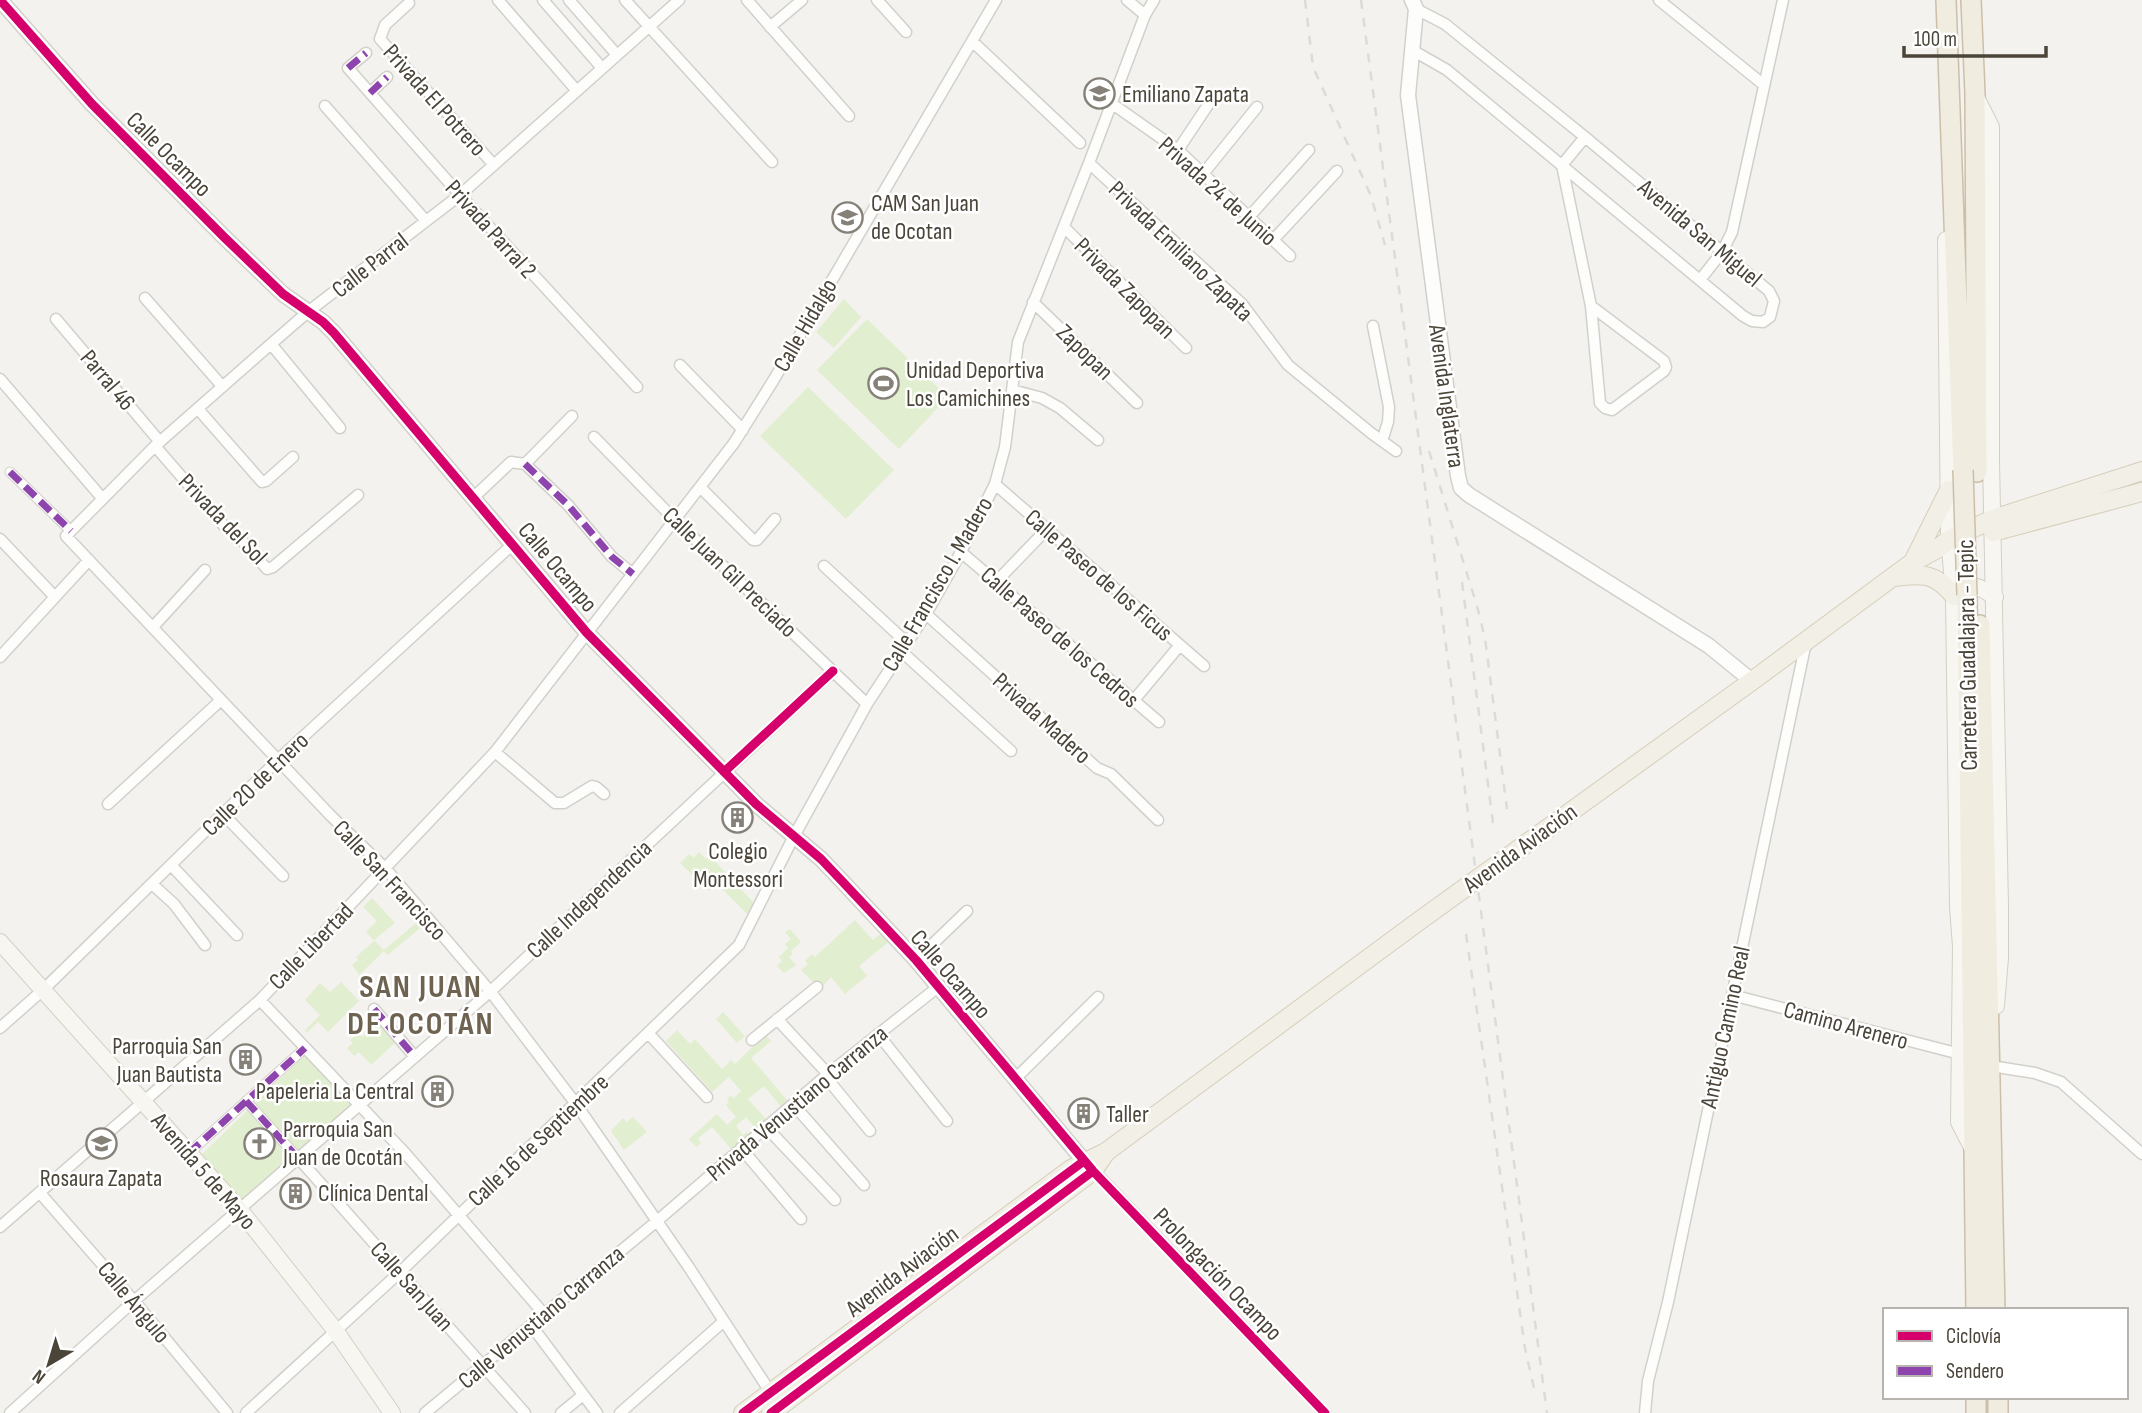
<svg xmlns="http://www.w3.org/2000/svg" width="2142" height="1413" viewBox="0 0 2142 1413" font-family="'Sofia Sans Condensed',sans-serif">
	<style>
		.green { fill: #e1eecf }
		.lines { fill: none; stroke-linecap: round; stroke-linejoin: round }
		.pedestrian-casing { stroke: #d2d0cb; stroke-width: 11 }
		.minor-casing { stroke: #d2d0cb; stroke-width: 13 }
		.tertiary-casing { stroke: #d2d0cb; stroke-width: 17 }
		.secondary-casing { stroke: #d3cfc5; stroke-width: 18 }
		.primary-casing { stroke: #d6cebb; stroke-width: 20 }
		.trunk-casing { stroke: #ccbfa9; stroke-width: 22 }
		.pedestrian { stroke: #fdfdfc; stroke-width: 9 }
		.minor { stroke: #fdfdfc; stroke-width: 10 }
		.tertiary { stroke: #fdfdfc; stroke-width: 14 }
		.secondary { stroke: #f7f6f1; stroke-width: 16 }
		.primary { stroke: #f2efe6; stroke-width: 18 }
		.trunk { stroke: #f0ece0; stroke-width: 19 }
		.rail { stroke: #dbdbda; stroke-width: 2.5; stroke-dasharray: 9 9; stroke-linecap: butt }
		.trunk-bridge-casing { stroke: #ccbfa9; stroke-width: 22; stroke-linecap: butt }
		.trunk-bridge { stroke: #f0ece0; stroke-width: 19 }
		.quiet { stroke: #8e44ad; stroke-width: 7; stroke-dasharray: 14 7; stroke-linecap: butt }
		.cycleway-casing { stroke: #fff; stroke-width: 13 }
		.cycleway { stroke: #d6006c; stroke-width: 9 }
		.labels { text-anchor: middle; stroke-width: 5; stroke-linejoin: round; paint-order: stroke }
		.poi-label { font-size: 24px; fill: #4b4439; stroke: #fff; text-anchor: start }
		.street-label { font-size: 24px; fill: #4b4439; stroke: #fff }
		.district-label { font-size: 32px; font-weight: bold; letter-spacing: 2px; fill: #6e6250; stroke: #fff }
	</style>
	<rect width="100%" height="100%" fill="#f4f2ee"/>
	<path class="green" d="M844,299L861,317L834,348L816,332Z
		M867,319L948,397L899,449L817,370Z
		M808,387L894,470L846,519L760,436Z
		M699,852L706,859L710,856L713,859L754,903L748,915L716,883L708,891L680,863L689,854L694,858Z
		M372,898L395,923L374,940L384,950L416,923L420,928L388,955L384,951L359,975L352,965L358,960L356,957L374,941L366,932L377,921L363,907Z
		M855,920L873,940L882,933L891,940L859,966L867,976L845,994L831,977L820,989L801,970L808,964L805,961L812,954L815,957Z
		M790,929L801,942L791,951L793,954L789,957L796,965L784,973L777,966L782,961L779,957L788,948L785,944L791,939L785,932Z
		M341,982L359,1001L328,1032L318,1022L307,1033L305,1030L320,1015L305,1000L320,983L330,992Z
		M723,1012L745,1036L737,1043L716,1019Z
		M372,1015L396,1042L371,1065L359,1052L354,1056L347,1048L353,1043L350,1040L358,1033L362,1037L370,1029L365,1023Z
		M677,1030L690,1044L695,1039L722,1069L731,1060L735,1064L765,1034L771,1041L751,1058L788,1101L781,1107L764,1086L748,1099L766,1119L756,1129L746,1117L736,1126L743,1135L747,1132L749,1134L732,1150L712,1127L698,1138L701,1143L696,1147L689,1139L717,1114L727,1125L736,1117L726,1105L729,1102L727,1099L731,1095L734,1098L741,1091L729,1077L712,1092L666,1041Z
		M305,1055L355,1106L240,1205L198,1158Z
		M633,1117L647,1132L624,1150L611,1131L623,1118L627,1122Z"/>
	<g class="lines">
		<defs>
			<path id="pedestrian" d="M10,472L71,531
				M246,1101L299,1159
				M189,1153L305,1048"/>
			<path id="minor" d="M498,0L577,91
				M543,0L602,68
				M569,0L617,55
				M625,0L772,162
				M679,0L460,195L309,311L271,344L155,446L66,536L331,816L385,868L490,991L576,1104L688,1266L771,1393
				M747,0L849,116
				M877,0L906,32
				M1127,0L1145,15
				M1659,0L1764,85
				M409,3L385,25L380,39L494,165
				M770,27L802,0
				M972,41L1080,143
				M1412,50L1447,70L1743,316L1752,321L1763,322L1770,317L1774,301L1769,291L1585,137L1445,24L1416,9
				M366,53L348,68L460,195L637,387
				M370,93L387,77
				M1111,103L1178,150L1290,256
				M325,106L426,221
				M1585,137L1562,165L1591,306L1600,403L1605,408L1612,410L1664,371L1666,367L1664,361L1591,306
				M1178,150L1208,105
				M1089,163L1242,304L1288,365L1371,433L1396,451
				M1203,174L1257,107
				M1249,217L1309,150
				M1064,227L1186,348
				M1273,240L1337,171
				M1700,280L1722,252L1732,232L1783,0
				M145,298L222,386
				M1033,302L1137,403
				M56,319L160,442
				M1373,326L1389,407L1388,422L1382,441
				M271,344L340,428
				M680,365L743,430
				M0,379L102,498
				M1012,390L1042,398L1060,408L1098,440
				M198,409L262,482L266,481L293,457
				M594,437L675,520L867,704
				M155,446L225,527L238,536L267,569L273,567L358,495
				M525,464L568,505L612,557L633,574
				M995,484L1204,666
				M700,487L753,540H757L775,519
				M474,497L511,462L525,464L572,416
				M0,539L55,597
				M961,552L1159,722
				M824,566L907,643
				M996,582L1047,529
				M926,614L1097,768L1111,774L1158,820
				M153,627L205,570
				M901,651L1011,751
				M0,657L89,560
				M1134,700L1180,645
				M495,752L555,803H564L592,786L596,787L604,794
				M108,804L221,700
				M223,814L283,876
				M171,865L237,935
				M152,884L174,904L205,945
				M916,960L967,911
				M1732,995L1960,1054
				M260,1000L405,1153L544,1314
				M374,1009L415,1057
				M777,1019L828,1074
				M0,1028L44,989L281,757L513,544
				M649,1034L707,1097
				M878,1034L947,1121
				M752,1040L817,987
				M1991,1066L2035,1073L2061,1082L2142,1154
				M825,1076L870,1131
				M1015,1079L1098,997
				M793,1104L864,1185
				M766,1127L835,1200
				M741,1148L801,1219
				M299,1159L525,1413
				M1091,1168L1325,1413
				M40,1193L134,1301L227,1413
				M0,1227L260,1000L495,752L734,443L773,381L996,0
				M531,1325L597,1413
				M10,1413L134,1301L493,989L833,671
				M246,1413L399,1273L739,945L793,838L867,704L926,614L961,552L995,484L1005,447L1018,342L1089,163L1145,15L1154,0
				M425,1413L657,1221L828,1074L938,987
				M561,1413L583,1395
				M620,1413L724,1321
				M1645,1413L1648,1381L1668,1302L1806,642"/>
			<path id="tertiary" d="M0,0L92,104L224,237L283,294L323,322L334,333L587,633L756,804L821,859L841,880L916,960L1084,1161
				M1412,0L1416,9L1408,95L1458,476L1461,488L1469,495L1709,646L1752,681"/>
			<path id="secondary" d="M1975,95L1991,127V461L2000,906V958L1996,1006
				M1946,240L1949,536L1954,596L1958,907L1961,946L1959,1122L1974,1151
				M1958,593C1971,580 1982,588 1995,597
				M0,942L240,1210L335,1330L392,1413"/>
			<path id="primary" d="M1993,532L2142,492
				M1913,562L1949,490
				M1894,577C1922,573 1936,573 1954,596
				M743,1413L1071,1169L1106,1152L1419,921L1752,681L1913,562L1937,549L1950,539L1993,519L2142,471
				M771,1413L1093,1171L1106,1152"/>
			<path id="trunk" d="M1946,0L1963,470
				M1971,0L1975,94L1977,472
				M1967,595L1976,1310
				M1980,625L1995,1310
				M1976,1397V1413
				M1998,1397V1413"/>
		</defs>
		<use href="#pedestrian" class="pedestrian-casing"/>
		<use href="#minor" class="minor-casing"/>
		<use href="#tertiary" class="tertiary-casing"/>
		<use href="#secondary" class="secondary-casing"/>
		<use href="#primary" class="primary-casing"/>
		<use href="#trunk" class="trunk-casing"/>
		<use href="#pedestrian" class="pedestrian"/>
		<use href="#minor" class="minor"/>
		<use href="#tertiary" class="tertiary"/>
		<use href="#secondary" class="secondary"/>
		<use href="#primary" class="primary"/>
		<use href="#trunk" class="trunk"/>
		<path class="rail" d="M1305,0L1313,67L1371,196L1385,245
			M1361,0L1547,1413
			M1429,451L1477,606L1485,638L1507,809
			M1462,582L1493,823
			M1466,934L1525,1348L1535,1393"/>
		<defs>
			<path id="trunk-bridge" d="M1963,470L1967,595"/>
		</defs>
		<use href="#trunk-bridge" class="trunk-bridge-casing"/>
		<use href="#trunk-bridge" class="trunk-bridge"/>
		<path class="quiet" d="M348,68L366,53
			M370,93L387,77
			M525,464L568,505L612,557L633,574
			M10,472L71,531
			M374,1009L415,1057
			M246,1101L299,1159
			M189,1153L305,1048"/>
		<defs>
			<path id="cycleway" d="M0,0L92,104L224,237L283,294L323,322L334,333L587,633L756,804L821,859L841,880L916,960L1093,1171L1325,1413
				M724,772L833,671
				M743,1413L1084,1161
				M771,1413L1093,1171"/>
		</defs>
		<use href="#cycleway" class="cycleway-casing"/>
		<use href="#cycleway" class="cycleway"/>
	</g>
	<defs>
		<symbol id="school-ring" viewBox="-11 -11 22 22"><circle r="9.5" fill="#fff" stroke="#868178" stroke-width="1.5"/><path d="M0-5L7-2L0 1L-7-2ZM-4 1L0 2.5L4 1V4Q0 6-4 4Z" fill="#868178"/></symbol>
		<symbol id="stadium-ring" viewBox="-11 -11 22 22"><circle r="9.5" fill="#fff" stroke="#868178" stroke-width="1.5"/><path d="M0-5a6.5 5 0 1 0 0 10a6.5 5 0 1 0 0-10ZM-3.5-1.8h7v3.6h-7Z" fill="#868178"/></symbol>
		<symbol id="building-ring" viewBox="-11 -11 22 22"><circle r="9.5" fill="#fff" stroke="#868178" stroke-width="1.5"/><path d="M-4-6H4V6H1V3H-1V6H-4ZM-2.5-4.3h1.7v1.8h-1.7ZM.8-4.3h1.7v1.8H.8ZM-2.5-1h1.7V.8h-1.7ZM.8-1h1.7V.8H.8Z" fill="#868178"/></symbol>
		<symbol id="church-ring" viewBox="-11 -11 22 22"><circle r="9.5" fill="#fff" stroke="#868178" stroke-width="1.5"/><path d="M-1.2-6h2.4v3.5h3.3v2.4h-3.3V6h-2.4V-.1h-3.3v-2.4h3.3Z" fill="#868178"/></symbol>
	</defs>
	<g fill-rule="evenodd">
		<use href="#school-ring" x="1082" y="76" width="35" height="35"/>
		<use href="#school-ring" x="830" y="200" width="35" height="35"/>
		<use href="#stadium-ring" x="866" y="366" width="35" height="35"/>
		<use href="#building-ring" x="720" y="800" width="35" height="35"/>
		<use href="#building-ring" x="228" y="1042" width="35" height="35"/>
		<use href="#building-ring" x="420" y="1074" width="35" height="35"/>
		<use href="#building-ring" x="1066" y="1096" width="35" height="35"/>
		<use href="#church-ring" x="242" y="1126" width="35" height="35"/>
		<use href="#school-ring" x="84" y="1126" width="35" height="35"/>
		<use href="#building-ring" x="278" y="1176" width="35" height="35"/>
	</g>
	<g class="labels">
		<g class="poi-label">
			<text x="1122" y="102">Emiliano Zapata</text>
			<text x="871" y="211">CAM San Juan<tspan x="871" dy="28">de Ocotan</tspan></text>
			<text x="906" y="378">Unidad Deportiva<tspan x="906" dy="28">Los Camichines</tspan></text>
			<text x="738" y="859" text-anchor="middle">Colegio<tspan x="738" dy="28">Montessori</tspan></text>
			<text x="222" y="1054" text-anchor="end">Parroquia San<tspan x="222" dy="28">Juan Bautista</tspan></text>
			<text x="414" y="1099" text-anchor="end">Papeleria La Central</text>
			<text x="1106" y="1122">Taller</text>
			<text x="283" y="1137">Parroquia San<tspan x="283" dy="28">Juan de Ocotán</tspan></text>
			<text x="101" y="1186" text-anchor="middle">Rosaura Zapata</text>
			<text x="318" y="1201">Clínica Dental</text>
		</g>
		<g class="street-label">
			<text transform="translate(435 100) rotate(48)" y="8">Privada El Potrero</text>
			<text transform="translate(169 154) rotate(45)" y="8">Calle Ocampo</text>
			<text transform="translate(1218 191) rotate(42)" y="8">Privada 24 de Junio</text>
			<text transform="translate(491 229) rotate(48)" y="8">Privada Parral 2</text>
			<text transform="translate(1700 233) rotate(40)" y="8">Avenida San Miguel</text>
			<text transform="translate(1181 251) rotate(44)" y="8">Privada Emiliano Zapata</text>
			<text transform="translate(370 265) rotate(-38)" y="8">Calle Parral</text>
			<text transform="translate(1125 288) rotate(45)" y="8">Privada Zapopan</text>
			<text transform="translate(805 325) rotate(-60)" y="8">Calle Hidalgo</text>
			<text transform="translate(1085 352) rotate(44)" y="8">Zapopan</text>
			<text transform="translate(108 380) rotate(50)" y="8">Parral 46</text>
			<text transform="translate(1447 396) rotate(82)" y="8">Avenida Inglaterra</text>
			<text transform="translate(223 519) rotate(46)" y="8">Privada del Sol</text>
			<text transform="translate(558 567) rotate(50)" y="8">Calle Ocampo</text>
			<text transform="translate(730 572) rotate(44)" y="8">Calle Juan Gil Preciado</text>
			<text transform="translate(1099 575) rotate(41)" y="8">Calle Paseo de los Ficus</text>
			<text transform="translate(937 584) rotate(-60)" y="8">Calle Francisco I. Madero</text>
			<text transform="translate(1060 637) rotate(41)" y="8">Calle Paseo de los Cedros</text>
			<text transform="translate(1967 655) rotate(-91)" y="8">Carretera Guadalajara - Tepic</text>
			<text transform="translate(1042 718) rotate(42)" y="8">Privada Madero</text>
			<text transform="translate(255 784) rotate(-44)" y="8">Calle 20 de Enero</text>
			<text transform="translate(1520 848) rotate(-36)" y="8">Avenida Aviación</text>
			<text transform="translate(390 880) rotate(47)" y="8">Calle San Francisco</text>
			<text transform="translate(589 899) rotate(-43)" y="8">Calle Independencia</text>
			<text transform="translate(311 946) rotate(-46)" y="8">Calle Libertad</text>
			<text transform="translate(951 974) rotate(49)" y="8">Calle Ocampo</text>
			<text transform="translate(1846 1025) rotate(15)" y="8">Camino Arenero</text>
			<text transform="translate(1725 1027) rotate(-78)" y="8">Antiguo Camino Real</text>
			<text transform="translate(797 1103) rotate(-40)" y="8">Privada Venustiano Carranza</text>
			<text transform="translate(538 1140) rotate(-43)" y="8">Calle 16 de Septiembre</text>
			<text transform="translate(204 1171) rotate(49)" y="8">Avenida 5 de Mayo</text>
			<text transform="translate(902 1271) rotate(-37)" y="8">Avenida Aviación</text>
			<text transform="translate(1218 1274) rotate(46)" y="8">Prolongación Ocampo</text>
			<text transform="translate(412 1286) rotate(48)" y="8">Calle San Juan</text>
			<text transform="translate(134 1302) rotate(50)" y="8">Calle Ángulo</text>
			<text transform="translate(541 1317) rotate(-40)" y="8">Calle Venustiano Carranza</text>
		</g>
		<g class="district-label">
			<text x="421" y="997">SAN JUAN<tspan x="421" dy="37">DE OCOTÁN</tspan></text>
		</g>
	</g>
	<rect x="1883" y="1308" width="245" height="91" fill="#ffffff" stroke="#b7b4b0" stroke-width="2"/>
	<rect x="1897" y="1331" width="35" height="10" fill="#d6006c" stroke="#b7b4b0" stroke-width="2"/>
	<text x="1946" y="1343" font-size="21" fill="#4b4439">Ciclovía</text>
	<rect x="1897" y="1366" width="35" height="10" fill="#8e44ad" stroke="#b7b4b0" stroke-width="2"/>
	<text x="1946" y="1378" font-size="21" fill="#4b4439">Sendero</text>
	<g transform="translate(49 1364) rotate(218)" stroke="#ffffff" stroke-width="5" paint-order="stroke">
	<path d="M0-5L12 26L0 18L-12 26Z" fill="#4b4439"/>
	<text y="-10" font-size="19" font-weight="bold" text-anchor="middle" fill="#4b4439">N</text>
	</g>
	<path d="M1904 46v10h142v-10" fill="none" stroke="#4b4439" stroke-width="3.5"/>
	<text x="1914" y="46" font-size="21" fill="#4b4439" stroke="#ffffff" stroke-width="5" paint-order="stroke">100 m</text>
</svg>
